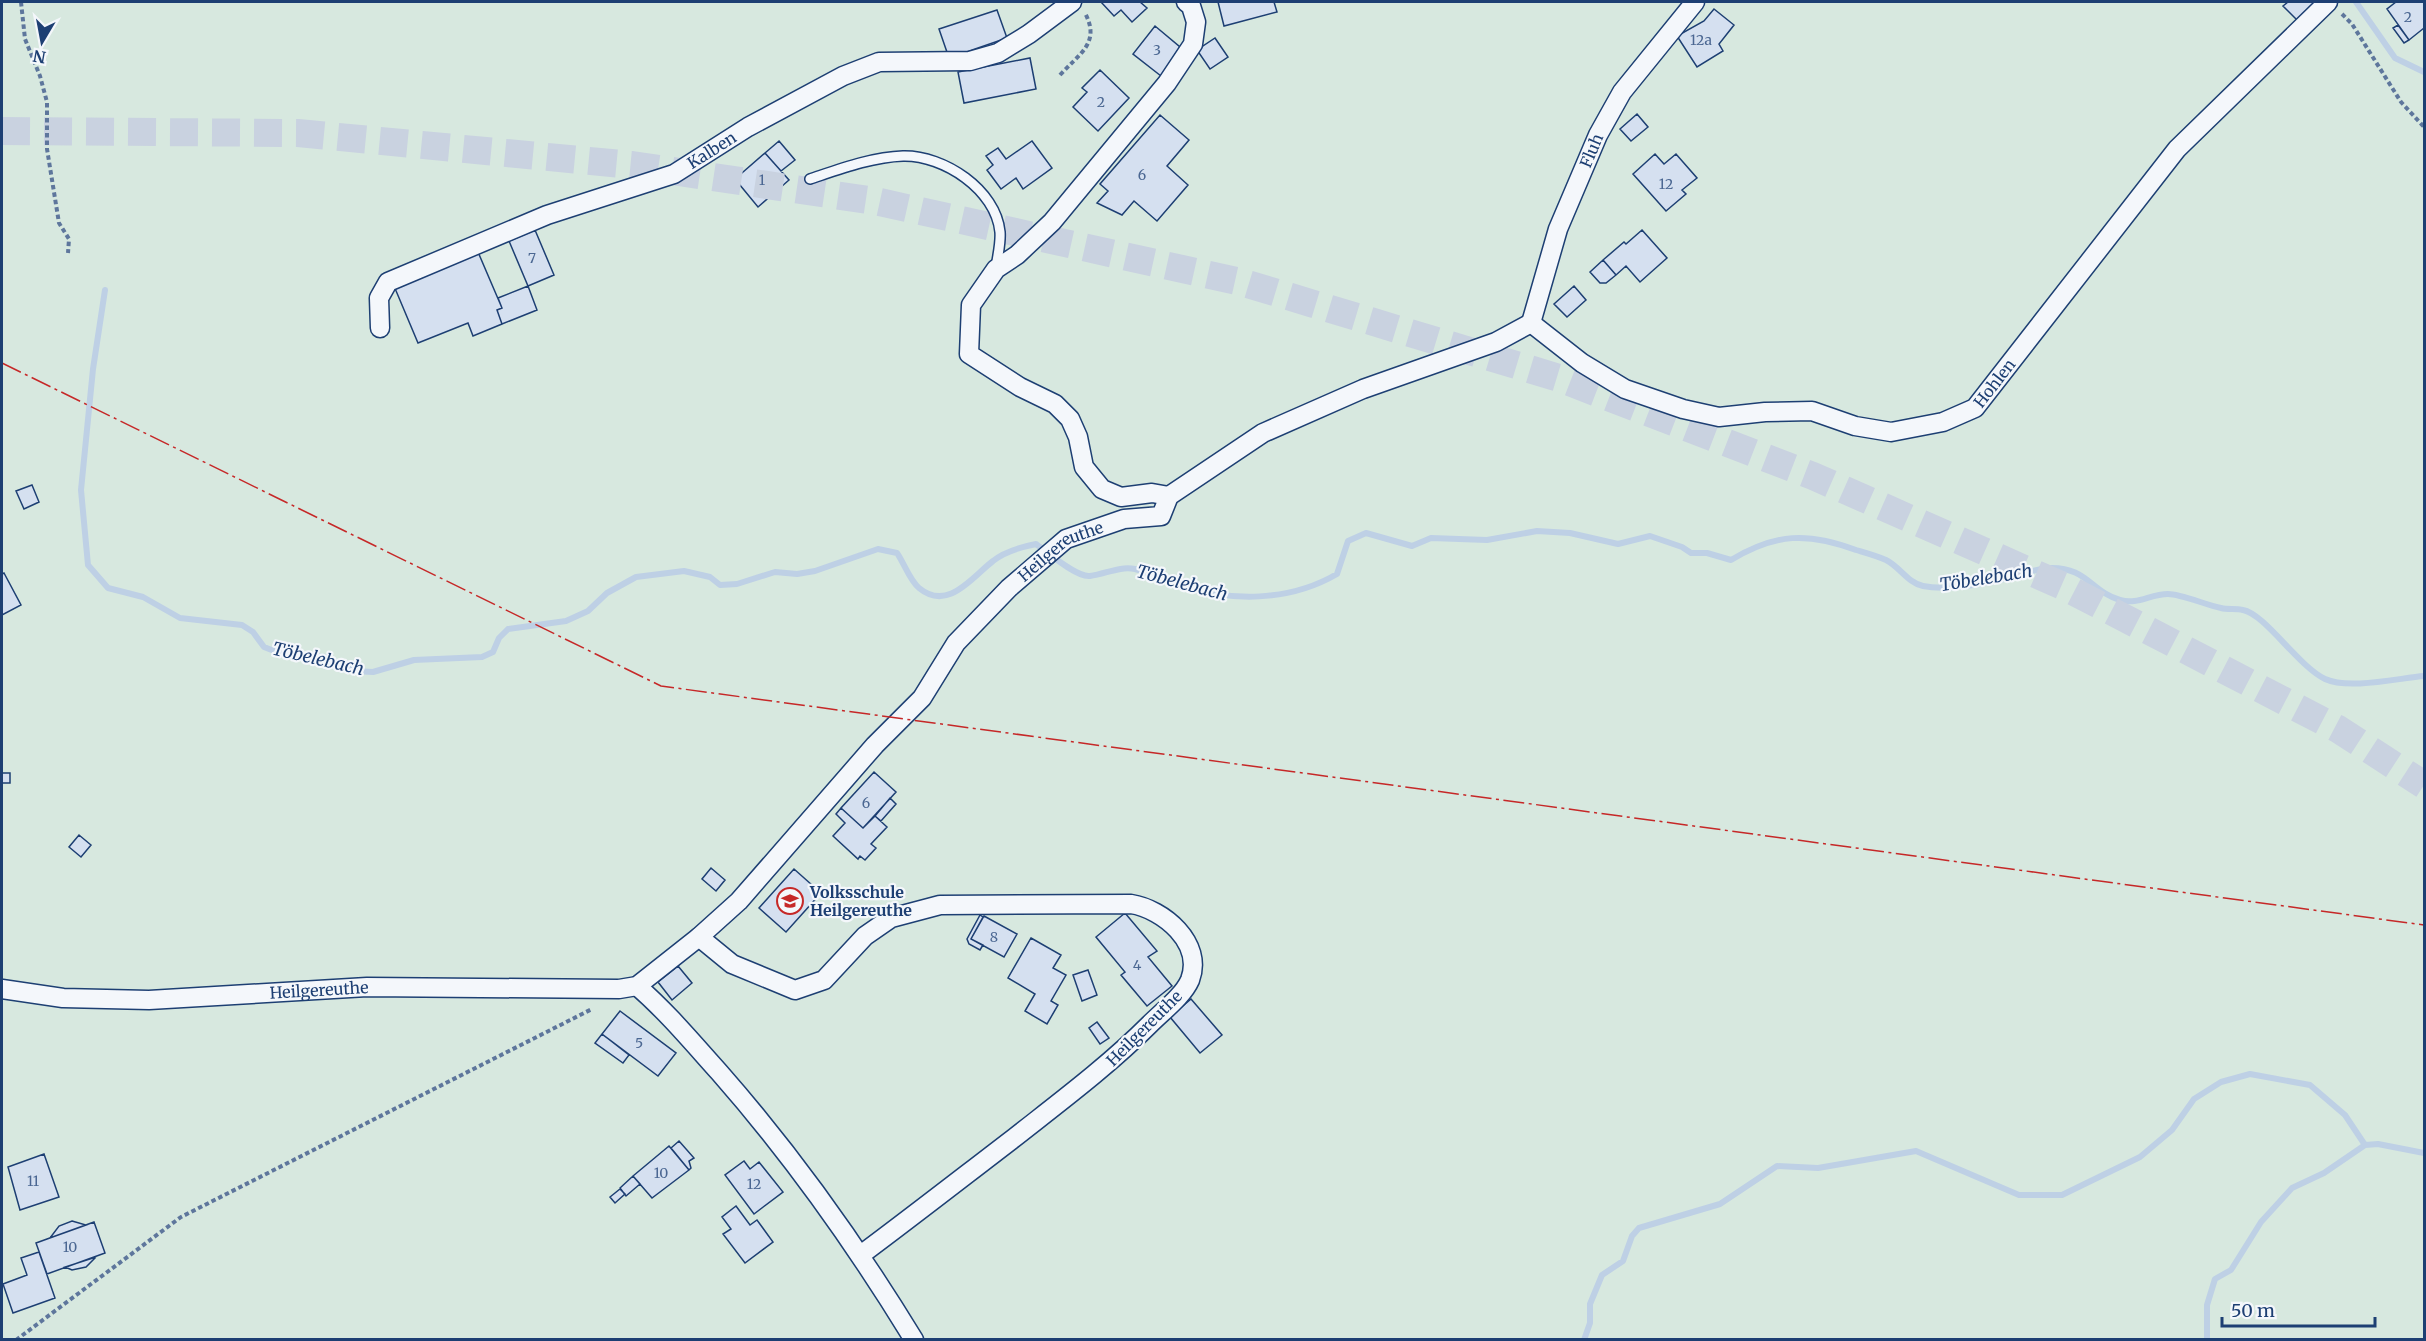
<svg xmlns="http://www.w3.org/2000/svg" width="2426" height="1341" viewBox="0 0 2426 1341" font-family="Merriweather,serif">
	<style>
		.green { fill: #d7e8df; stroke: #687fa3; stroke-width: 1.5 }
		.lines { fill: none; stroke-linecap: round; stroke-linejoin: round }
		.stream { stroke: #bed0e5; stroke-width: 6 }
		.building { fill: #d5e0f0; stroke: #1d3f73; stroke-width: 1.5 }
		.primary-tunnel { stroke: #c9d2e0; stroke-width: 28; stroke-dasharray: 28 14; stroke-linecap: butt }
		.lane-casing { stroke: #1d3f73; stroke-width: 12 }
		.street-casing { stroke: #1d3f73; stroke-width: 21 }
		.path { stroke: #5e769c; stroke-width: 4; stroke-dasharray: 4.5 3; stroke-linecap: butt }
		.lane { stroke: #f4f7fb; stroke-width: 9 }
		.street { stroke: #f4f7fb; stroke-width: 18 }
		.power { stroke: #c62828; stroke-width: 1.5; stroke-dasharray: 21 4.5 3 4.5; stroke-linecap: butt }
		.labels { text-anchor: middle; stroke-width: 4.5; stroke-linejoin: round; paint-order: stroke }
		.number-label { font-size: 14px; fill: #4b6792 }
		.street-label { font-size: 16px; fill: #1d3f73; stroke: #f4f7fb }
		.poi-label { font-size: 16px; font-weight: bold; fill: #1d3f73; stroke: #f4f7fb; text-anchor: start }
		.water-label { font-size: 18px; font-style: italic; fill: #1d3f73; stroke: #f4f7fb }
	</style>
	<rect width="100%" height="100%" fill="#f4f7fb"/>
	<path class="green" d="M2,2H2424V1339L2,1340Z"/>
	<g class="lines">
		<path class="stream" d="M2356,2L2395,58L2424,72
			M105,290L93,369L81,490L88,565L108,588L143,597L180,618L242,625L253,632L264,647L282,654L326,657L354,671L373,672L414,660L482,657L493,652L499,638L508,629L566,621L588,611L607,593L636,577L684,571L710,577L720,585L737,584L775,572L797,574L815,571L878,549L897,553C904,563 910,581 919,588C948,612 972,577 993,561C1005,551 1021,547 1036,544C1047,552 1077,578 1090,576C1106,574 1119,566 1135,569C1151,573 1163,580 1178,585C1231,602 1289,602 1337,574L1348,541L1366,533L1412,546L1431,538L1487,540L1537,531L1570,533L1618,544L1650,536L1682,547L1691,553H1707L1731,560C1776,533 1808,532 1856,550C1866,553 1877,556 1886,560C1900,567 1908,583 1923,586C1948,591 1983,584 2008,578C2021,575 2035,569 2048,568C2087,566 2091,592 2120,600C2138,605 2150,594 2168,594C2181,594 2206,605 2221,608C2228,610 2236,608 2243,610C2265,614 2298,666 2325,679C2349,690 2399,678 2424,676
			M1584,1340L1590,1323V1304L1602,1275L1623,1261L1632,1236L1639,1228L1720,1204L1777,1166L1818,1168L1916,1151L2019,1195H2062L2140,1157L2172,1130L2194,1099L2221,1082L2250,1074L2310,1085L2345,1115L2365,1145L2378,1144L2424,1153
			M2207,1340V1305L2215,1279L2231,1270L2261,1222L2292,1188L2324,1173L2365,1145"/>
	</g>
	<path class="building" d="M1101,2H1140L1147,8L1132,22L1121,10L1114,16Z
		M1218,2H1274L1277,12L1224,26Z
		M2288,2H2314L2315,3L2297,20L2283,6Z
		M2396,2H2424V28L2409,40L2387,9Z
		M1714,9L1734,25L1719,44L1723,51L1697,67L1677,36L1704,21Z
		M997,10L1007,38L949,58L939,29Z
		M2398,25L2409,40L2404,43L2393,28Z
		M1155,26L1180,47L1161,76L1133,54Z
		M1215,38L1228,57L1210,69L1197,50Z
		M1030,58L1036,89L964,103L958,72Z
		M1100,70L1129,98L1098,131L1073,107L1087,92L1082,88Z
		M1637,114L1648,127L1631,141L1620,129Z
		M1160,115L1189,140L1167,166L1188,185L1157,221L1134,201L1122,215L1097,203L1108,191L1100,184Z
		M779,141L795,160L781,171L765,153Z
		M1032,141L1052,168L1023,189L1016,178L1001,189L987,170L993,165L986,156L998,148L1006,159Z
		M765,153L789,180L758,207L735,179Z
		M1655,154L1664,164L1676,154L1697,178L1682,190L1686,194L1666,211L1633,174Z
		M535,230L554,275L528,286L509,241Z
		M1642,230L1667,258L1640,282L1626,266L1616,275L1603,260L1624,242L1626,244Z
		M478,252L502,308L497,310L502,324L473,336L468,323L418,343L394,286Z
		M1603,260L1616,275L1606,283H1600L1590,272Z
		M528,286L537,310L502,324L497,310L502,308L498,298Z
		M1574,286L1586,300L1567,317L1554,304Z
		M32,485L39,502L24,509L16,491Z
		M4,573L21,605L2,615V574Z
		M874,772L896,792L863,828L841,808Z
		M2,773H10V783H2Z
		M890,798L896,804L881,821L875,816Z
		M841,808L863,828L875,816L887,827L871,844L876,848L865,860L860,856L858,859L833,836L845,823L836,814Z
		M79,835L91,845L81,857L69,847Z
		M711,868L725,880L716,891L702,879Z
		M794,869L821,893L786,932L759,908Z
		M1125,913L1157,951L1148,957L1172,986L1147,1006L1121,975L1125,972L1096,937Z
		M980,915L983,917L971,939L983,945L980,950L969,944L967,939Z
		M984,916L1017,934L1004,957L971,939Z
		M1031,938L1061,955L1053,968L1066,975L1051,1001L1058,1005L1047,1024L1025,1011L1035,994L1008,978Z
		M678,966L692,983L672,1000L658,982Z
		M1088,970L1097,995L1082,1001L1073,975Z
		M1191,999L1222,1035L1200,1053L1170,1017Z
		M620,1011L676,1053L658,1076L602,1034Z
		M1097,1022L1109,1038L1100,1044L1089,1028Z
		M602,1034L629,1055L623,1063L595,1043Z
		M679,1141L694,1158L689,1161L691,1168L689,1170L671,1148Z
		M669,1146L689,1170L652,1198L633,1176Z
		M44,1154L59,1197L20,1210L8,1167Z
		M744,1161L750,1169L759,1162L783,1192L754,1214L725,1175Z
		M633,1176L640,1184L626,1196L620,1188Z
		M620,1189L625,1194L615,1203L610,1197Z
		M736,1206L750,1225L757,1220L773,1242L745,1263L723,1234L731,1229L722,1217Z
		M72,1221L86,1225L50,1238L59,1226Z
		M94,1222L105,1253L47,1274L36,1243Z
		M39,1252L55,1298L13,1313L3,1284L27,1275L21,1258Z
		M96,1257L86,1267L72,1270L65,1267Z"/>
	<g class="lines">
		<path class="primary-tunnel" d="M2,131L298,133L632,165L875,201L1241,282L1559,378L1813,476L2063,586L2338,729L2424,785"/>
		<defs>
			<path id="lane" d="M810,179C840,169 872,157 903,156C944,155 996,190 1000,232C1001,244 997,258 996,269"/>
			<g id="street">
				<path id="s1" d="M1531,323L1582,363L1625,389L1683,409L1719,417L1765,412L1812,411L1855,426L1891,432L1943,422L1975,408L2177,149L2328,2"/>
				<path id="s2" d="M1531,323L1558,229L1598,135L1622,92L1695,2"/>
				<path id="s3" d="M380,328L379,298L388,282L547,215L674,174L748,127L843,76L879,62L970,61L998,53L1029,34L1072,2"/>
				<path d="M1169,496L1152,493L1121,497L1102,489L1084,467L1078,437L1070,419L1055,404L1020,387L969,354L971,305L996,269L1017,255L1052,222L1167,83L1193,44L1196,22L1191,6L1186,2"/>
				<path d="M699,937L732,964L795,990L824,980L865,936L891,918L940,905L1131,904C1163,909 1204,943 1190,980C1183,996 1163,1011 1150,1024C1108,1066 1061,1101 1014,1138C963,1177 913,1216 862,1254"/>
				<path d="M637,986C667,1012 692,1042 719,1072C792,1155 856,1245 914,1340"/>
				<path id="s4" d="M2,989L63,998L149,1000L367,987L619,989L637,986L699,937L739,901L875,745L922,698L956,643L1009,588L1066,539L1124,519L1161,516L1169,496L1263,433L1363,389L1496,342L1531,323"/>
			</g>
		</defs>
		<use href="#lane" class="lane-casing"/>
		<use href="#street" class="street-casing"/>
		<path class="path" d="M21,2L25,39L40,76L47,102V149L59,223L69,239L68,253
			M2342,14L2352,24L2401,102L2424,127
			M1060,75C1079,54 1101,43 1085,13
			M16,1340L181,1217L592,1009"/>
		<use href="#lane" class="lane"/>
		<use href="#street" class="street"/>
		<path class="power" d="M2,363L661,686L2424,925"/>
	</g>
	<defs>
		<symbol id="school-ring" viewBox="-11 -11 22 22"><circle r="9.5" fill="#f4f7fb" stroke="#c62828" stroke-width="1.5"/><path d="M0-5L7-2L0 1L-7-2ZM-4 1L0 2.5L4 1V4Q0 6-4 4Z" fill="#c62828"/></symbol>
	</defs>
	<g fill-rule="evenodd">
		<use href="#school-ring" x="775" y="886" width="30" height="30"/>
	</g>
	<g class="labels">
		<g class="number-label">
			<text x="2408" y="22">2</text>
			<text x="1701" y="45">12a</text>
			<text x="1157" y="55">3</text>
			<text x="1101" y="107">2</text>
			<text x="1142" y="180">6</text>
			<text x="762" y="185">1</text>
			<text x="1666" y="189">12</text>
			<text x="532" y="263">7</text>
			<text x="866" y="808">6</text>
			<text x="994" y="942">8</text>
			<text x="1137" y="970">4</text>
			<text x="639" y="1048">5</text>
			<text x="661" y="1178">10</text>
			<text x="33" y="1186">11</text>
			<text x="754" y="1189">12</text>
			<text x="70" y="1252">10</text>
		</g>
		<g class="street-label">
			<text dy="6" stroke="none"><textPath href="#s3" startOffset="399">Kalben</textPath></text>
			<text dy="6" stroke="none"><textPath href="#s2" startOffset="183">Fluh</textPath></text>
			<text dy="6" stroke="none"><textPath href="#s1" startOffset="508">Hohlen</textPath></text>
			<text dy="6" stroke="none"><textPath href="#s4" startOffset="1248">Heilgereuthe</textPath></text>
			<text dy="6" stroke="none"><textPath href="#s4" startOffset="318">Heilgereuthe</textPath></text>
			<text transform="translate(1144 1028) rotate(-45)" y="6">Heilgereuthe</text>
		</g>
		<g class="poi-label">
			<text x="810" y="898">Volksschule<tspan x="810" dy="18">Heilgereuthe</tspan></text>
		</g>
		<g class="water-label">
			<text transform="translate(1986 578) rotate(-9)" y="6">Töbelebach</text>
			<text transform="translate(1182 583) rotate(15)" y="6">Töbelebach</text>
			<text transform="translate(318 659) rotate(13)" y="6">Töbelebach</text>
		</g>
	</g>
	<rect width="2426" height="1341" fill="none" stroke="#1d3f73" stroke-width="6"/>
	<g transform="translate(42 42) rotate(190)" stroke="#f4f7fb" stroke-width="4.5" paint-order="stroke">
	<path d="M0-4.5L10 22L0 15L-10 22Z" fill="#1d3f73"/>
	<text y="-9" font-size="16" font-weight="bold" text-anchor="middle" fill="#1d3f73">N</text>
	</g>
	<path d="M2222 1317v9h153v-9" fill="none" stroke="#1d3f73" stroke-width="3"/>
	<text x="2231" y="1317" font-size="18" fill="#1d3f73" stroke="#f4f7fb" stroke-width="4.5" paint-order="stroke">50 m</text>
</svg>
